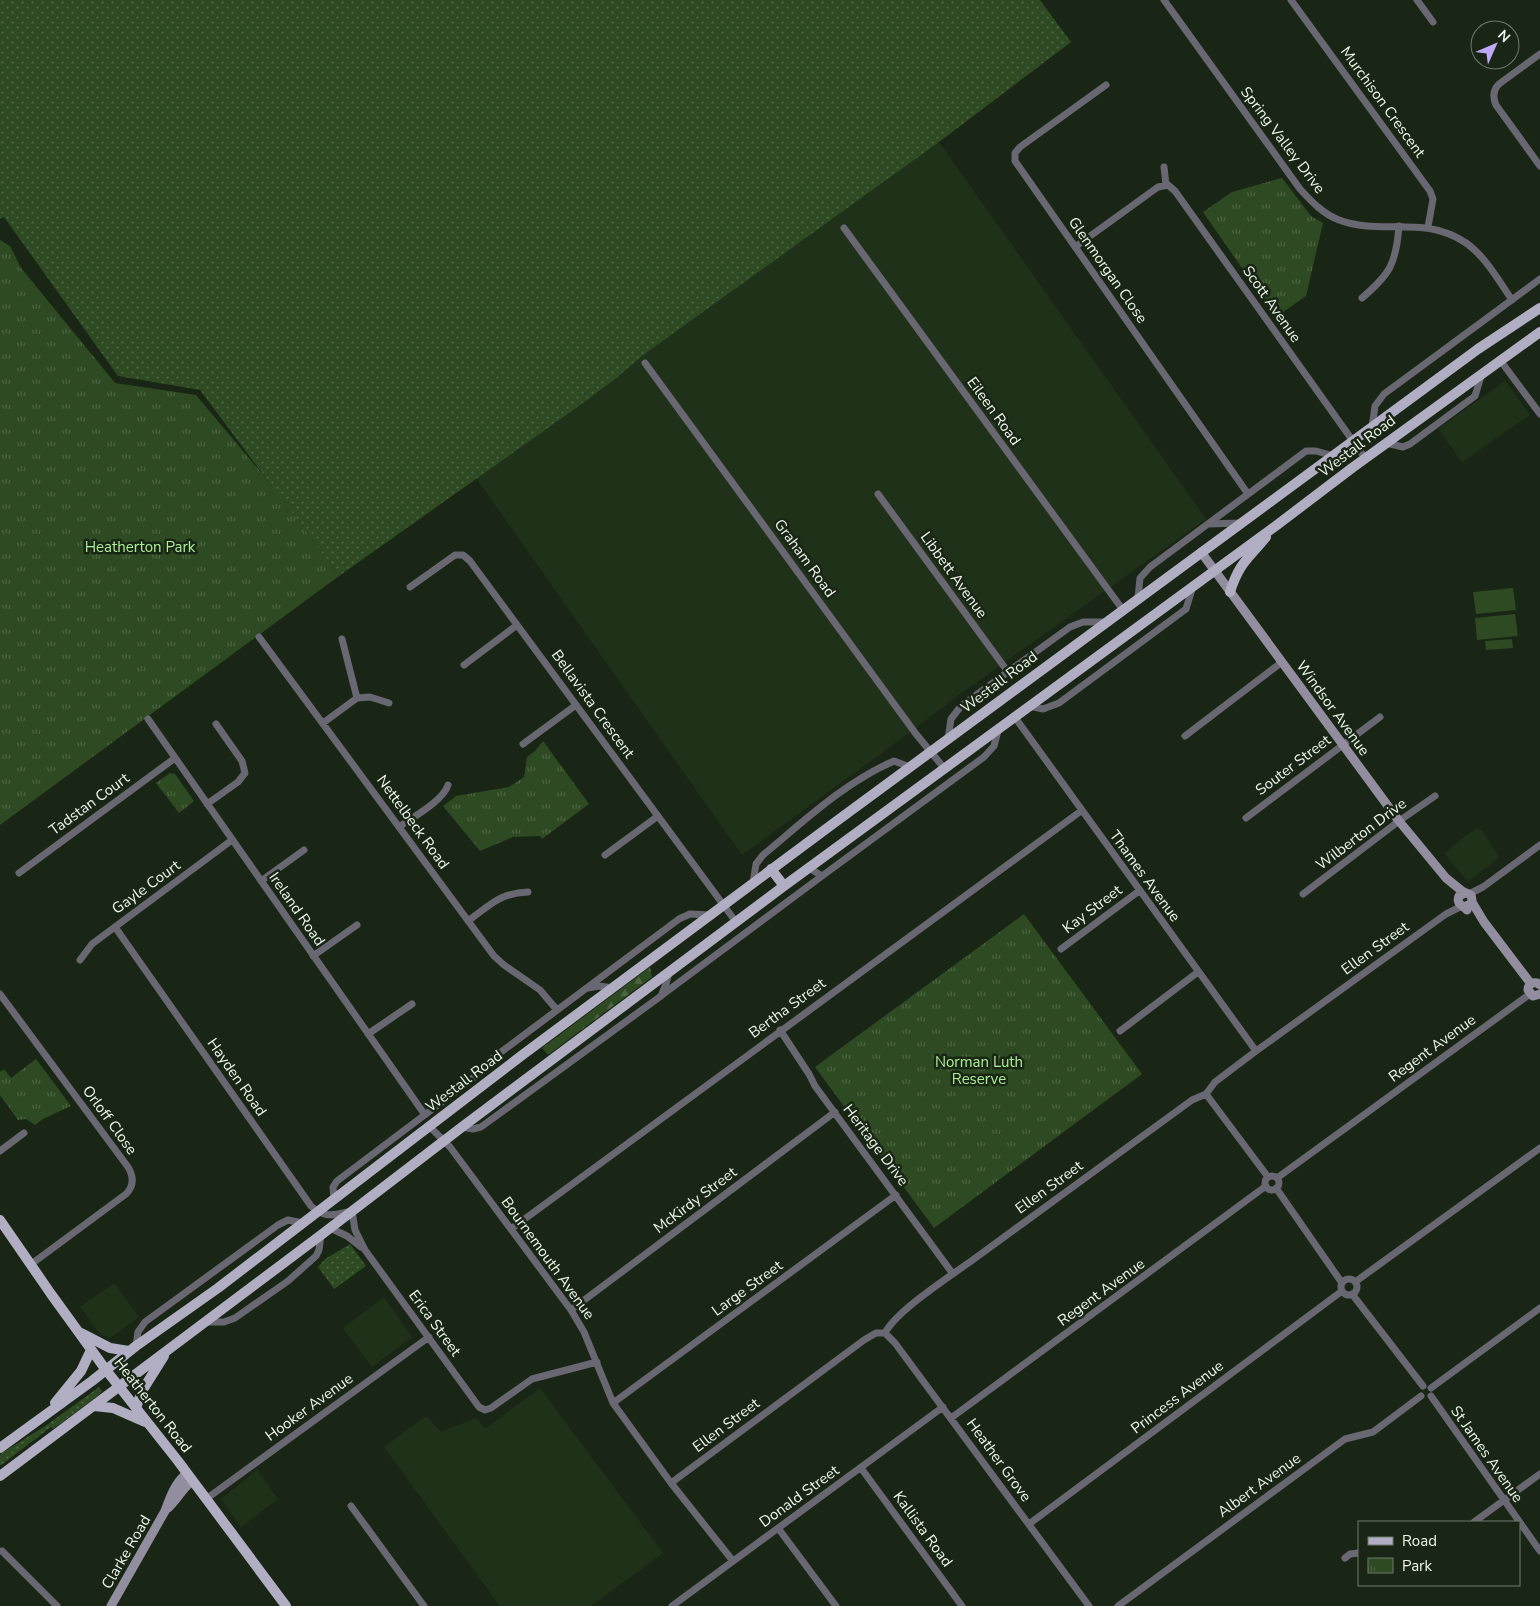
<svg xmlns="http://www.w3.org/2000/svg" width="1540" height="1606" viewBox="0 0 1540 1606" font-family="'Nunito Sans',sans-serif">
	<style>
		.built { fill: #20311a }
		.grass { fill: url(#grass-dots) }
		.forest { fill: url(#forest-firs) }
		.park { fill: url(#park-tufts) }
		.garden { fill: #2e4a22 }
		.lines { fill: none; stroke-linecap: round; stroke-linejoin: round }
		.street { stroke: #696771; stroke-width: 7 }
		.secondary { stroke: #928e9f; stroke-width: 9 }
		.primary { stroke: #b1adc2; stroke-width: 10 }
		.labels { text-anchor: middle; stroke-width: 5; stroke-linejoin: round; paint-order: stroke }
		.street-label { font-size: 15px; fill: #eef6eb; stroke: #192615 }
		.park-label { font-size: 15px; fill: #aeee96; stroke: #192615 }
	</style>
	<defs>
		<pattern id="grass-dots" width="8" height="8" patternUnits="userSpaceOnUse" patternTransform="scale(1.25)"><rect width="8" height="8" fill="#2e4a22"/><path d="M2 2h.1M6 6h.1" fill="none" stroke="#4d6542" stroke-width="1.8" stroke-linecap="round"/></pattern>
		<pattern id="forest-firs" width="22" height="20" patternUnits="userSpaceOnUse" patternTransform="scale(1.25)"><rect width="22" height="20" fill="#2e4a22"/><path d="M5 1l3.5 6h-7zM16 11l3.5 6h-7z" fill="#4d6542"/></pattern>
		<pattern id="park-tufts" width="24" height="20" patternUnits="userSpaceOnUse" patternTransform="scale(1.25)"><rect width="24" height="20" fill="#2e4a22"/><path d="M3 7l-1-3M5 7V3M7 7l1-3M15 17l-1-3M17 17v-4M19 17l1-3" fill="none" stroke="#4d6542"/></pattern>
	</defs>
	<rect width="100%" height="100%" fill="#192615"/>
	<path class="built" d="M939,142L1206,519L956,697L905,736L742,855L476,478L572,411L614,380L642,356Z
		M1505,381L1530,415L1462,462L1438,429Z
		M1476,828L1482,831L1499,857L1468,882L1444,853Z
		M114,1283L139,1317L110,1338L100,1334L80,1307Z
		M384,1297L412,1337L372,1367L343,1328Z
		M540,1388L663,1553L591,1606H500L384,1447L426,1416L441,1432L476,1418L485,1429Z
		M257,1470L278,1499L241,1527L221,1499Z"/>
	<path class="grass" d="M0,0H1040L1071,42L939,142L642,356L614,380L572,411L339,576L200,390L118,376L4,217L0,219Z
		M350,1244L366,1266L334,1289L318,1267L325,1259Z
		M99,1387L102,1391L99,1395L53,1429L51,1427L0,1466V1455L2,1453L48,1424Z"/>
	<path class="forest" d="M650,967L652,977L548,1055L542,1048Z"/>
	<path class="park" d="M1282,178L1311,216L1323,223L1306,296L1276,317L1203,212L1232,192Z
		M0,240L10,246L21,268L115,383L196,395L275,489L339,576L0,825Z
		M543,741L589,804L542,839L540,836L513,837L480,851L443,806L456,796L509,787L524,777L527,757L535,751Z
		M170,773L175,774L194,801L179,813L156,783Z
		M1024,914L1142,1074L934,1228L815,1067Z
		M36,1059L71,1106L43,1119L35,1125L26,1119L18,1120L0,1095V1072L4,1069L11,1078Z"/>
	<path class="garden" d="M1513,588L1516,610L1476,614L1473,592Z
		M1515,614L1518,636L1477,640L1475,618Z
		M1512,639L1513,648L1486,650L1485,641Z"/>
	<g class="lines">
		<path class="street" d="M1164,0L1300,189C1311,201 1323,214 1339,220C1382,236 1423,214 1466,243C1485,256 1499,281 1512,300
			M1291,0L1430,191L1433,199L1428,227
			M1417,0L1433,22
			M1540,54L1499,84C1493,90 1493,98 1496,105L1540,166
			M1106,85L1020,147L1015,153V161L1248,494
			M1164,167L1166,185
			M844,228L1123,610
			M1075,247L1158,187L1168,185L1175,191L1365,458
			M1362,298C1390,274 1396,264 1399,226
			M1500,360L1540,414
			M645,363L916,734L944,768
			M1372,427L1375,406L1384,394L1540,279
			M1386,443L1403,447L1410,444L1475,396L1482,373
			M878,494L1008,672
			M1208,524L1240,523
			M410,587L455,555H463L470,561L736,922
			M1138,598L1140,578L1150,567L1306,451H1316L1334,456
			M259,637L494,956L504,965L540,990L557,1010
			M464,665L517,625
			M357,698L370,697L389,703
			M1029,706L1043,709L1059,703L1186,609L1193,586
			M1014,716L1256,1051
			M148,719L425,1115
			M323,723L357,698L342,639
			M1185,736L1282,662
			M948,739L951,719L961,706L1070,627L1083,622H1107
			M523,744L576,705
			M207,804L238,782L245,773L242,761L216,724
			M1246,818L1380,717
			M399,827C413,817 443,801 448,785
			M605,855L658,816
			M809,868L822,876L984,757L994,746L999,727
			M19,873L175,758
			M261,881L304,850
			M753,883L756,864L763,855C804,821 845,782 894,761L910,767
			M1303,894L1399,821L1435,796
			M1469,894L1483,887L1540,845
			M468,921C490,905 500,893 528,892
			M115,927L311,1206C325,1219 334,1215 352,1211L355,1230L365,1250L479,1407L485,1410L491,1408L532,1379L597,1362
			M1061,949L1139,891
			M313,956L357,925
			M80,960L92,944L232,840
			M588,988L599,986L613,988
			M0,994L128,1167C134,1177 134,1186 126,1194L30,1265
			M662,995L822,876
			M780,1030L809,1074L815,1086L953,1274
			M1120,1031L1198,972
			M368,1034L412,1004
			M1206,1094L1268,1177
			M429,1126L450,1147L571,1310L584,1332L613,1403L671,1483L733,1561
			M462,1127L473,1129L481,1127L661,996L666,984L669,972
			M0,1151L24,1133
			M1265 1183a7 7 0 1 1 14 0a7 7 0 1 1-14 0Z
			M1277,1178L1530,994
			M1276,1188L1342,1283
			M334,1200L333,1187L337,1181L471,1080L493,1058L679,919L690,914L710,915
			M330,1228L347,1236L361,1247
			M511,1229L1081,811
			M1341 1287a8 8 0 1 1 16 0a8 8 0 1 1-16 0Z
			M1355,1282L1540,1148
			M1352,1294L1423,1386
			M571,1310L835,1112
			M205,1322H224L235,1318L288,1281L316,1256L319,1250L321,1235
			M885,1333C897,1310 952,1275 974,1259C1047,1206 1119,1153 1192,1100L1206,1094L1215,1082L1256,1051L1446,914L1462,906
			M885,1333L895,1343L1089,1606
			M136,1346L138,1332L145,1322L278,1225L288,1220L303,1223
			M1431,1388L1540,1308
			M1431,1396L1540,1551
			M613,1403L896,1195
			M951,1418L1266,1186
			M861,1468L962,1606
			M671,1483L864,1340L876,1333H885
			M206,1499L429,1337
			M351,1506L424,1606
			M1474,1522L1540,1474
			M1029,1524L1342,1291
			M778,1528L836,1606
			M2,1551L57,1606
			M1345,1558L1350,1554L1359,1553
			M672,1606L943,1407
			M1118,1606L1345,1439L1373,1432L1421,1396"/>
		<path class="secondary" d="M1201,552L1399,821L1446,878L1462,891L1471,895L1472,900L1471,904L1464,907
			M1465,893L1459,896C1456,904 1462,905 1467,910
			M1472,902L1484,922L1531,984
			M1540,985L1537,983C1531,982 1528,985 1528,990L1533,996L1540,994
			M167,1509C177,1500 182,1489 192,1481
			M111,1606L165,1511C170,1497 175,1483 187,1473"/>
		<path class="primary" d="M1230,592C1239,563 1248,559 1266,537
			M771,869L784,886
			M0,1220L51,1294L106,1370L178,1461L286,1606
			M81,1333L110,1348L129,1351
			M55,1403L81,1371L91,1350
			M94,1406L113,1408L145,1422
			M136,1408L142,1391L164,1356
			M0,1448L92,1381L136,1346L218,1288L521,1056L834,823L1478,349L1540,308
			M0,1476L321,1235L462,1127L784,886L1277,525L1352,468L1540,332"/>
	</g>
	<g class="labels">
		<g class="street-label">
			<text transform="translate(1383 102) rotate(54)" y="5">Murchison Crescent</text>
			<text transform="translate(1283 140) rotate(53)" y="5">Spring Valley Drive</text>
			<text transform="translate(1108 270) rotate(55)" y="5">Glenmorgan Close</text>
			<text transform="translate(1272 304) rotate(55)" y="5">Scott Avenue</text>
			<text transform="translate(994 411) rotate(54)" y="5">Eileen Road</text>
			<text transform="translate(1357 446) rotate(-37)" y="5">Westall Road</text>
			<text transform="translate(805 558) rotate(54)" y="5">Graham Road</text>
			<text transform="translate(954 575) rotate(54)" y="5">Libbett Avenue</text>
			<text transform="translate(999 682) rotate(-37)" y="5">Westall Road</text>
			<text transform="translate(593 704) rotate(54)" y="5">Bellavista Crescent</text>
			<text transform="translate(1333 708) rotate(54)" y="5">Windsor Avenue</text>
			<text transform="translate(1293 765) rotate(-37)" y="5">Souter Street</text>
			<text transform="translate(89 804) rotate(-36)" y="5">Tadstan Court</text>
			<text transform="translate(413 822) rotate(54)" y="5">Nettelbeck Road</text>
			<text transform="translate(1361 834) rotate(-37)" y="5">Wilberton Drive</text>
			<text transform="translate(1145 876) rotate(54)" y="5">Thames Avenue</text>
			<text transform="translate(146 887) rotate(-36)" y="5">Gayle Court</text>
			<text transform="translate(297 909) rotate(55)" y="5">Ireland Road</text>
			<text transform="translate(1092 909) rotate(-37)" y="5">Kay Street</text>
			<text transform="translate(1375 948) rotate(-36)" y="5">Ellen Street</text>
			<text transform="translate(787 1008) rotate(-36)" y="5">Bertha Street</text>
			<text transform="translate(1432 1048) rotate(-36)" y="5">Regent Avenue</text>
			<text transform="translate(237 1077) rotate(55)" y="5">Hayden Road</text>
			<text transform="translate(464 1081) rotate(-37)" y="5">Westall Road</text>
			<text transform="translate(110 1120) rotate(54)" y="5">Orloff Close</text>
			<text transform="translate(876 1145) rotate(53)" y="5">Heritage Drive</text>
			<text transform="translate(1049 1187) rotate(-36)" y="5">Ellen Street</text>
			<text transform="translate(695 1200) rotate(-37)" y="5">McKirdy Street</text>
			<text transform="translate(548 1258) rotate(54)" y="5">Bournemouth Avenue</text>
			<text transform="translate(747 1288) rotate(-36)" y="5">Large Street</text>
			<text transform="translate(1101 1292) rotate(-36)" y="5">Regent Avenue</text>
			<text transform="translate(435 1323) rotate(54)" y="5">Erica Street</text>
			<text transform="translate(1177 1397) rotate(-37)" y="5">Princess Avenue</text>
			<text transform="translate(153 1405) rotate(52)" y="5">Heatherton Road</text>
			<text transform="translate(309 1407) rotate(-36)" y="5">Hooker Avenue</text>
			<text transform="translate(726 1425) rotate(-37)" y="5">Ellen Street</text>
			<text transform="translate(1487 1454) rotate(55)" y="5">St James Avenue</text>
			<text transform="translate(999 1460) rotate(54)" y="5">Heather Grove</text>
			<text transform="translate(1259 1485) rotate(-36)" y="5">Albert Avenue</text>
			<text transform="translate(799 1496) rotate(-36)" y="5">Donald Street</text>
			<text transform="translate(923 1529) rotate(54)" y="5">Kallista Road</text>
			<text transform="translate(126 1552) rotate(-60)" y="5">Clarke Road</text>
		</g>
		<g class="park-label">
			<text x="140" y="552">Heatherton Park</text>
			<text x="979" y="1067">Norman Luth<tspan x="979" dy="17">Reserve</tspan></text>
		</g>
	</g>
	<rect x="1358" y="1521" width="162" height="65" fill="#192615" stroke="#6e796b"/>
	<rect x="1368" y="1537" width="25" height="8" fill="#b1adc2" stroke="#6e796b"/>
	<text x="1402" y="1546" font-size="15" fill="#eef6eb">Road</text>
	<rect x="1368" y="1558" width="25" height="15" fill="url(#park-tufts)" stroke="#6e796b"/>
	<text x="1402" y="1571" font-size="15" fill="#eef6eb">Park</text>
	<g transform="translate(1495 45) rotate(45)"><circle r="24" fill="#192615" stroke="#6e796b"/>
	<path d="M0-4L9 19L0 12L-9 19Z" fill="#bda9f5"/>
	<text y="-8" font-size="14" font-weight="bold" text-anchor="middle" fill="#eef6eb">N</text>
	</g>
</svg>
